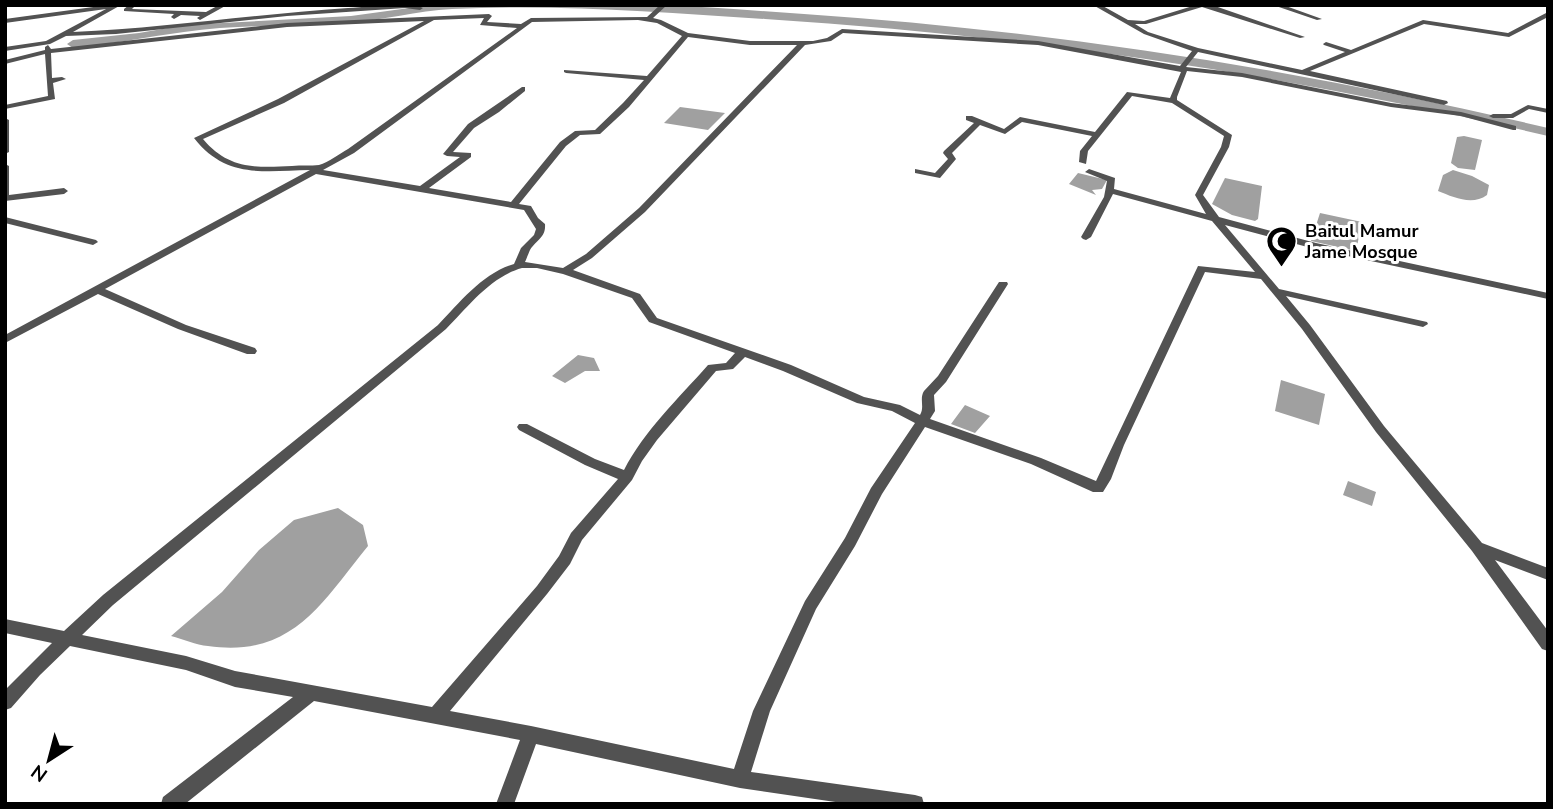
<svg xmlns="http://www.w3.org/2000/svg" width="1553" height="809" viewBox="0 0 1553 809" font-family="'Nunito Sans',sans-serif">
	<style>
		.water { fill: #a0a0a0 }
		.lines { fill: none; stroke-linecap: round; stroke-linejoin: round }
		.river { fill: #a0a0a0; fill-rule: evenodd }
		.minor { fill: #525252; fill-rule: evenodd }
		.labels { text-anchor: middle; stroke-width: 6; stroke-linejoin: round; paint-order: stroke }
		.far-poi-label { font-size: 18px; font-weight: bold; fill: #000; stroke: #fff; text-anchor: start }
	</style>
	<rect width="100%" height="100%" fill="#fff"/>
	<path class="water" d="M680,107L725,113L708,130L664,123Z
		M1464,136L1482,140L1475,170L1458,168L1451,163L1457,137Z
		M1453,170L1472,176L1489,185L1487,195C1472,206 1453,197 1438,191L1443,175Z
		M1078,173L1107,180L1102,189L1092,190L1096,195L1069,184Z
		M1225,178L1262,186L1258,219L1255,221L1232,215L1212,204Z
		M1320,213L1362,222L1356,251L1311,241Z
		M578,355L594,358L600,371H585L565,383L552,376Z
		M1281,380L1325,394L1319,425L1275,411Z
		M965,405L990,416L975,433L951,424Z
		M1348,481L1376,492L1372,506L1343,495Z
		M338,508L363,525L368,546C321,604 292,658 208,646C196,645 183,639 171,636L222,592L259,550L294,520Z"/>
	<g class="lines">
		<path class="river" d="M431,5C506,5 582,4 657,5C706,6 755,11 804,14C1055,31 1303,70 1548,128V136C1289,75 1031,36 765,19C661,12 556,4 452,9C417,11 383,20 348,23C294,27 238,24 184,32C147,37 110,44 73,48L67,44L73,40L139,33L185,25L351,16Z"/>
		<path class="minor" d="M108,5H121L73,32C165,28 256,14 348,8C369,7 405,0 423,8L420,10L405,8L287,16L116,34L66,36L50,44L5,51V47L46,41L106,9L5,23V19Z
			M129,5H136L132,9L206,12L219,5H227L200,20L197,18L200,16L181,15L174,19L171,17L174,14L124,11V9Z
			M660,5H667L653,18L661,20L688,33L750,41H813L827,38L842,29L1038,41L1180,66L1192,51L1144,34L1093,5H1101L1128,20L1144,21L1196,5H1212L1305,37L1300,38L1202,7L1146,24H1135L1148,32L1198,48L1302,70L1345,52L1324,45L1323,44L1326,42L1351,50L1423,20L1508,33L1548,12V17L1509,37L1424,24L1310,71L1447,101L1448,103L1444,105L1198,52L1186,67L1242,73L1391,103L1461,112L1516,126V130H1513L1461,116L1391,107L1242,77L1187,71L1177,97V100L1232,135L1229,147L1203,195L1219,217L1316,243L1548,293V299L1315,249L1225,225L1279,289L1427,322L1428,324L1423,327L1286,296L1310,325L1384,426L1482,543L1548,568V580L1495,560L1548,631V651L1542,649L1472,551L1376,432L1302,329L1261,279L1205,272L1124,445L1111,479L1103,492H1093L1031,464L925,427L882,494L855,546L816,609L770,711L751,772L915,795L922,797L924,804H849L740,788L536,744L514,804H496L520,740L314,701L185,804H161L163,797L293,697L235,687L186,670L70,646L40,675L11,708L5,710V690L52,643L5,633V619L64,631L103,595L438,325C460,302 483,273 514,264L521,248L534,235L536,229L524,210L316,174L105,289L186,325L255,348L257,351L255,354H247L178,329L98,294L5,343V335L310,170C264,171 226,179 194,138L278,99L424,21L287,27L51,53L52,78L62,77L66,79L53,83L55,99L5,109V105L48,96L45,54L5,64V60L45,50V47L48,45L51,49L287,23L489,14L492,16L487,22L521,24L531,18L647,17ZM484,18L480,25L517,28L348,149C339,154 329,162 319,165C311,166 301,165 292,166C255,168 228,169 203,139L284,103L434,20ZM638,20L657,23L682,36L647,76L564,70V72L566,73L644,80L623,103L595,130L575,131L560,142L511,202L429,188L471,157V153L453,152L474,128L499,112L525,91V87H522L468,124L443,154L447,156L460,157L420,186L323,170L354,153L532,22ZM843,33L1038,45L1181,72L1170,98L1127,92L1095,132L1020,117L1004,129L972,116H966V120L974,123L944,151L943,153L948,159L935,173L915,169V173L940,178L956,159L952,153L980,125L1005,134L1022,122L1092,136L1080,151L1079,162L1086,164L1088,151L1132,96L1172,103L1224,136L1221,147L1195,195L1206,214L1114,189L1115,178L1089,169L1085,172L1107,181L1104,197L1081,237L1083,239L1086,240L1091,237L1113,194L1212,221L1255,272L1198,266L1096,481L1041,458L930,419L935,411L934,395L946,382L1008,284L1007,282H999L938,376L924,391C919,399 925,407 920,415L900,405L864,397L791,365L657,318L640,294L573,270L592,258L645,212L805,45L831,41ZM688,37L750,45H797L639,208L586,254L563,268L525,262C526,260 529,252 530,250C537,239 546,238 545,224L538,218L531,206L519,204L566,146L580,135L600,134L629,107ZM522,268H537L563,274L632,298L649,322L735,353L726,363L708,365C679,398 644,431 624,470L595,459L527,424H519L517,427L519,430L585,465L618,479L571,533L559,556L537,586L432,707L235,671L186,656L82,635L113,605L446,329C468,307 490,277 522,268ZM745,357L783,371L857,403L892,411L915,423L871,488L845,538L805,601L753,711L734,769L531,726L450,711L547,594L570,564L582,540L632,480L642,461L657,440L716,371L733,369Z
			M1273,5H1283L1322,19L1317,20Z
			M1544,5H1548V7L1545,6Z
			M1528,105L1548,109V113L1529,109L1513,118H1493L1489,116L1493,114H1511Z
			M5,118L9,120V152L5,154Z
			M5,164L9,166V195L64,188L68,191L64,194L5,201Z
			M5,217L96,240L98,242L93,245L5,223Z"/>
	</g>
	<defs>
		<symbol id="mosque-pin" viewBox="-11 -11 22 30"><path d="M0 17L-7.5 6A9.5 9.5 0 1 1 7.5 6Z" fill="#000" stroke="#fff"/><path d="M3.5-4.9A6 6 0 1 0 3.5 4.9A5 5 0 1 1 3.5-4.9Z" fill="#fff"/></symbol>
	</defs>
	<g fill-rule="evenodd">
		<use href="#mosque-pin" x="1264" y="224" width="35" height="47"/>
	</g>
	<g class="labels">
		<g class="far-poi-label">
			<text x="1305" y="237">Baitul Mamur<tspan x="1305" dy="21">Jame Mosque</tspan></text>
		</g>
	</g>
	<rect width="1553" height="809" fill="none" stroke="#000000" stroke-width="14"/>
	<g transform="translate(49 760) rotate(216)" stroke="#ffffff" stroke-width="5" paint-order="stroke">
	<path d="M0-5L12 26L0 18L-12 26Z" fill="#000000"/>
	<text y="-10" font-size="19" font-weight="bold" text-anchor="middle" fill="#000000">N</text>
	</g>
</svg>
